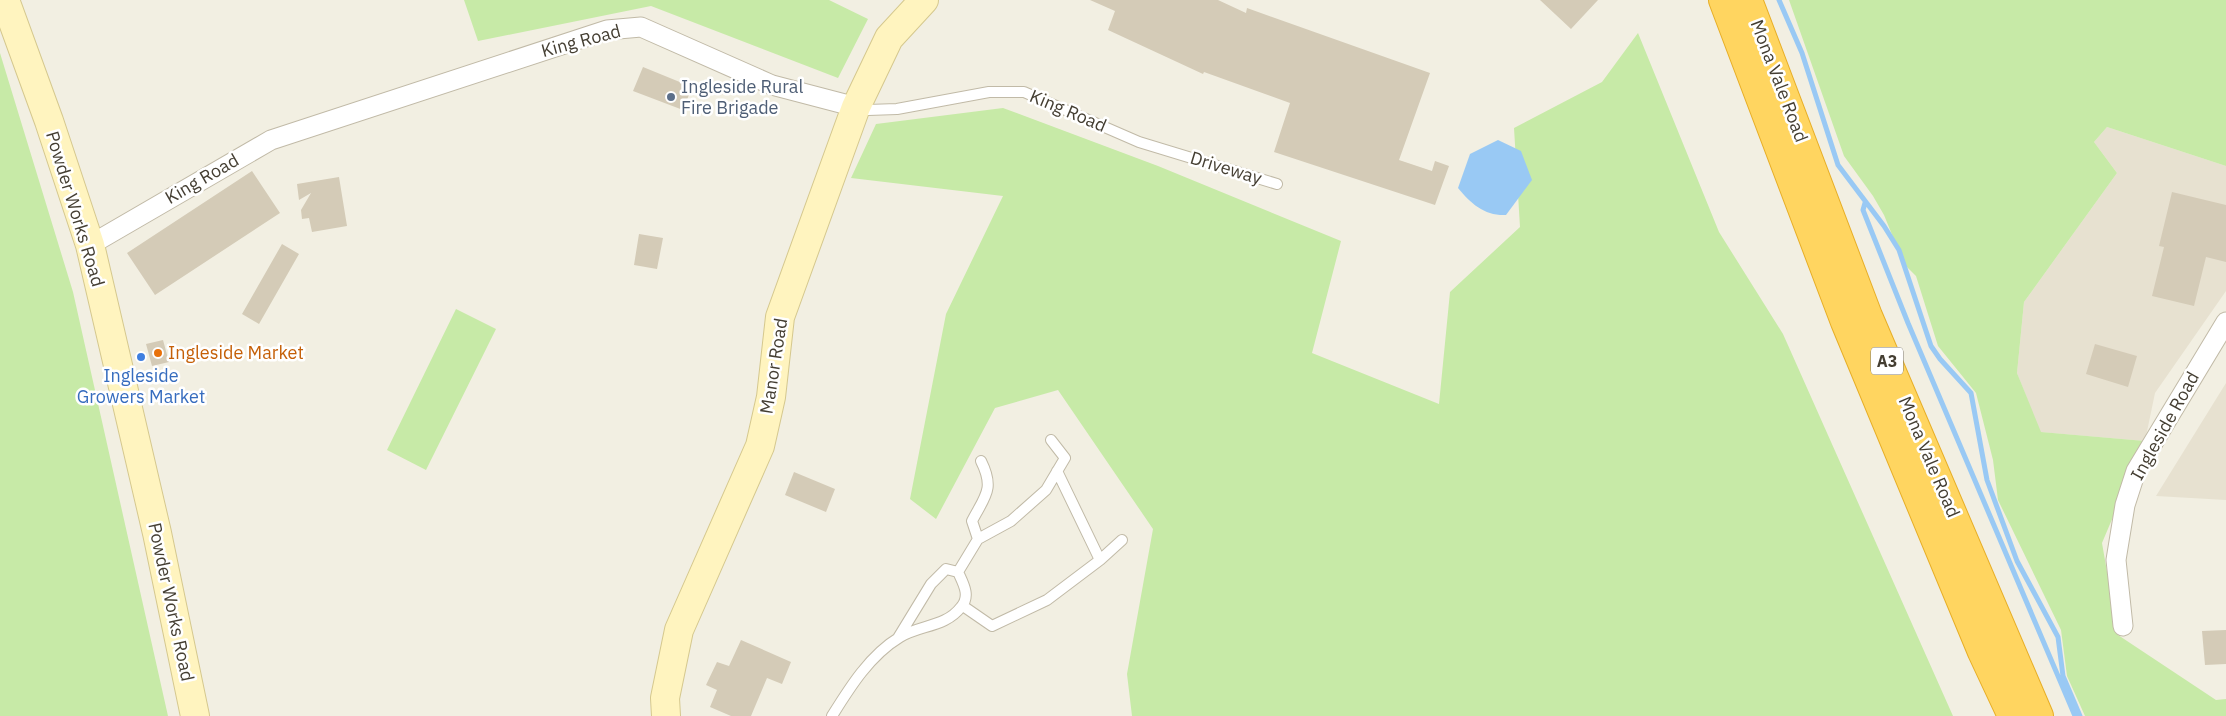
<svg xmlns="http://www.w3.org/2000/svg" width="2226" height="716" viewBox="0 0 2226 716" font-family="'IBM Plex Sans',sans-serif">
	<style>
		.residential { fill: #e7e1d0 }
		.green { fill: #c7eaa7 }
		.water { fill: #99c9f4 }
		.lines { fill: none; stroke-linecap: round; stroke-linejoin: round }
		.stream { stroke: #99c9f4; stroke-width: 5 }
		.building { fill: #d4cbb7 }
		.lane-casing { stroke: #c1baa7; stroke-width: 12 }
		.street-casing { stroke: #c1baa7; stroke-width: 21 }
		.secondary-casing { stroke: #d5c88e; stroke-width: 30 }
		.highway-casing { stroke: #e7ae27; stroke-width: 30 }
		.lane { stroke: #fff; stroke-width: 10 }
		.street { stroke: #fff; stroke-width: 19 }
		.secondary { stroke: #fff4bf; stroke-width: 28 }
		.highway { stroke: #ffd560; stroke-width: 28 }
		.service-dot { fill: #5c6f8a; stroke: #fff; stroke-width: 2 }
		.food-dot { fill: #e8710a; stroke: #fff; stroke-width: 2 }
		.shop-dot { fill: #3f7fe0; stroke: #fff; stroke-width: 2 }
		.labels { text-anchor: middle; stroke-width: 5; stroke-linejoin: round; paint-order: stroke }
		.shield { fill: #fff; stroke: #7c7870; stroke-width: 1 }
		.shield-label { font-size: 16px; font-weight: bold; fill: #443e32 }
		.street-label { font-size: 18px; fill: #443e32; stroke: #fff }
		.service-label { font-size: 18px; fill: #4e5e75; stroke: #fff; text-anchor: start }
		.food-label { font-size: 18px; fill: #c56008; stroke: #fff; text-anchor: start }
		.shop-label { font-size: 18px; fill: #366cbe; stroke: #fff }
	</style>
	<rect width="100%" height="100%" fill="#f2efe2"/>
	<path class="residential" d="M2107,127L2226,166V291L2155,393L2145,441L2040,432L2017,373L2024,302L2117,173L2094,142Z
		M2226,383V500L2156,496Z"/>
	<path class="green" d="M464,0H829L868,19L838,78L651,6L478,41Z
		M1789,0H2226V166L2107,127L2094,142L2117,173L2024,302L2017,373L2041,432L2145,441L2102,543L2118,635L2216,700L2226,699V716H2085L2067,676L2061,630L1998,500L1993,460L1976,393L1938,346L1916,276L1904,264L1884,215L1873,196L1844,156Z
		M1638,33L1719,232L1783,334L1953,716H1132L1127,674L1153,529L1058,390L995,408L936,519L910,499L946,314L1003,196L851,178L876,124L1003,108L1158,166L1341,241L1312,353L1439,404L1450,292L1520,227L1514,128L1602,82Z
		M0,53L73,292L168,716H0Z
		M456,309L496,329L426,470L387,450Z"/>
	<path class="water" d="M1498,140L1521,151L1532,180L1506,215C1485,216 1471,204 1458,188L1470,154Z"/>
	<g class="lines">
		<path class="stream" d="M1779,0L1802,53L1838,165L1884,226L1899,250L1931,346L1940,359L1971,393L1987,480L2017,561L2058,637L2063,676L2080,716
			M1865,203L1863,210L1908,323L2075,716"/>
	</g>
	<path class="building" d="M1090,0H1218L1246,13L1247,8L1430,73L1399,160L1432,171L1435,161L1449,166L1435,205L1274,152L1290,103L1204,72L1203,74L1108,30L1115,11Z
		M1540,0H1598L1571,29Z
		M643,67L692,87L683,110L633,91Z
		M252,171L280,213L155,295L127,253Z
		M339,177L347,226L312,232L309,218L302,219L301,210L311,193L299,200L297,184Z
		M2172,192L2226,205V262L2206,257L2194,306L2152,296L2164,247L2159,246Z
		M639,234L663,238L657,269L634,265Z
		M282,244L299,254L259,324L242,314Z
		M163,340L169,362L152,366L146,344Z
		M2095,344L2137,356L2128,387L2086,374Z
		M794,472L835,489L826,512L785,495Z
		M2226,630V664L2205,665L2202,631Z
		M741,640L791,662L782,684L767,678L751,716H731L710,707L717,690L706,685L717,662L729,666Z"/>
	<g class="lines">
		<defs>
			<path id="lane" d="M857,107L868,110L897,109L989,92H1024L1139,142L1277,184
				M978,539L1011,521L1046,490L1065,458L1051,440
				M1100,560L1122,540
				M958,572L978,539L972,521C985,496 995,489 981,461
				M963,606L992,626L1047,600L1100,560L1057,471
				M832,716C850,687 870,655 900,637C920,625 946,627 961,607C971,596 963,583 958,572L946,569L931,584L898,638"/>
			<path id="street" d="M90,245L271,140L607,30L641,27L772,85L856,107
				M2123,626L2116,560L2125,505L2136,471L2226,322"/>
			<path id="secondary" d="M5,0L49,121L90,245L157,533L195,716
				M666,716L665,698L679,630L760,446L771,397L780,317L856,107L889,38L924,0"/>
			<path id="highway" d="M1723,0L1845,322L1982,652L2012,716
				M1748,0L1868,316L2039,716"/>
		</defs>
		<use href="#lane" class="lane-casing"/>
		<use href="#street" class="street-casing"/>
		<use href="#secondary" class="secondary-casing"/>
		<use href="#highway" class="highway-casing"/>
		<use href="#lane" class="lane"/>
		<use href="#street" class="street"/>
		<use href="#secondary" class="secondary"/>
		<use href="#highway" class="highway"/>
	</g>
	<circle class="service-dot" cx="671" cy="97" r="5"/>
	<circle class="food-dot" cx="158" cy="353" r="5"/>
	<circle class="shop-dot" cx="141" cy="357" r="5"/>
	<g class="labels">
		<rect class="shield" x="1871" y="347.5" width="32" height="27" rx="4"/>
		<g class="shield-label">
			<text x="1887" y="367">A3</text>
		</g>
		<g class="street-label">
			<text transform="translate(581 41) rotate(-15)" y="6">King Road</text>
			<text transform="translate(1779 81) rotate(69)" y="6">Mona Vale Road</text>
			<text transform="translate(1068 111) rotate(23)" y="6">King Road</text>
			<text transform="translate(1226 168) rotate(17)" y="6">Driveway</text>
			<text transform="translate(202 179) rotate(-30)" y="6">King Road</text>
			<text transform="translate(75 209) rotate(73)" y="6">Powder Works Road</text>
			<text transform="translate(774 366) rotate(-81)" y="6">Manor Road</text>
			<text transform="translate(2165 426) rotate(-61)" y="6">Ingleside Road</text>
			<text transform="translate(1929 457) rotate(67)" y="6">Mona Vale Road</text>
			<text transform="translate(171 602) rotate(78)" y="6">Powder Works Road</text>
		</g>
		<g class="service-label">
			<text x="681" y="93">Ingleside Rural<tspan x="681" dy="21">Fire Brigade</tspan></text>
		</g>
		<g class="food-label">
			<text x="168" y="359">Ingleside Market</text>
		</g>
		<g class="shop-label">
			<text x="141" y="382">Ingleside<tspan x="141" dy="21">Growers Market</tspan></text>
		</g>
	</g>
</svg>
